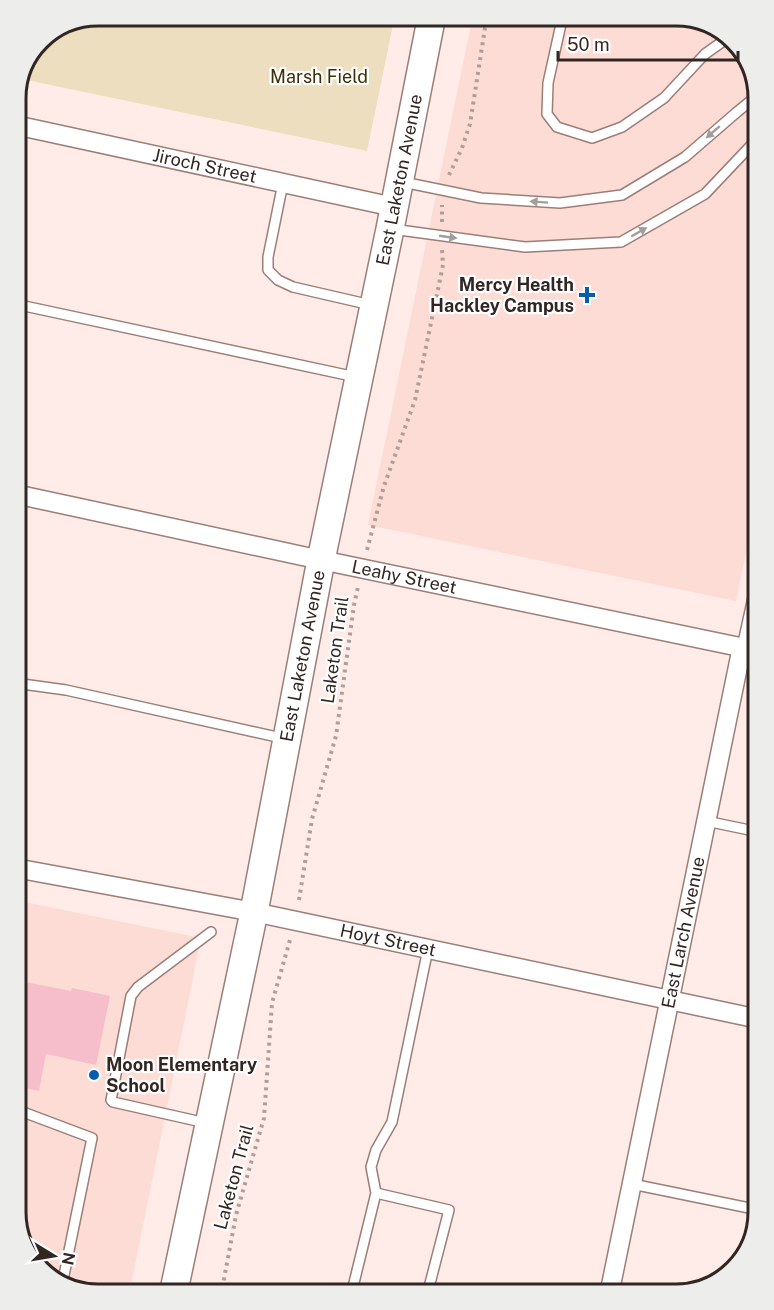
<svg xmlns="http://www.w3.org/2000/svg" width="774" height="1310" viewBox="0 0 774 1310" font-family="'Public Sans',sans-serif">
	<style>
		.built { fill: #fcdcd5 }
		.green { fill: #ecdebe }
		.building { fill: #f6beca }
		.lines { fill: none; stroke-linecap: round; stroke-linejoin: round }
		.lane-casing { stroke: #9b7e78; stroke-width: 12 }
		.street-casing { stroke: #9b7e78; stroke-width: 21 }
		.secondary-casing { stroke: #9b7e78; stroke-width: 30 }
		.path { stroke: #af9e9a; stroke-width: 4; stroke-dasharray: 3 4.5; stroke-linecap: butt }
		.lane { stroke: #fff; stroke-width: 9 }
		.street { stroke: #fff; stroke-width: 18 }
		.secondary { stroke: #fff; stroke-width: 27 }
		.oneway { fill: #a39d9c }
		.poi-dot { fill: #065dab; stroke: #fdfefd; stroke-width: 2 }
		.labels { text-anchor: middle; stroke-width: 4.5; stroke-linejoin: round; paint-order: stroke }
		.park-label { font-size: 18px; fill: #3e2f08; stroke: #fdfefd }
		.street-label { font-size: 18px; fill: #322623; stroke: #fdfefd }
		.poi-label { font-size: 18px; font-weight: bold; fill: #322623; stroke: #fdfefd; text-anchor: end }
		.rim { fill: none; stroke: #322623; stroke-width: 3 }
	</style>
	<rect width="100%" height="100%" fill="#ffebe7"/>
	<path class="built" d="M473,15H682L722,29L751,61L759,98V491L736,601L368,525Z
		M15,900L201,938L129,1295H93L52,1281L23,1249L15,1212Z"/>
	<path class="green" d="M98,15H395L367,151L22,79L39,39Z"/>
	<path class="building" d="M15,980L71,991L72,988L110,996L96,1065L46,1054L39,1091L15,1086Z"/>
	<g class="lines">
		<defs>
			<path id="lane" d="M563,15L548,83L547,114L557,127L592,138L622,127L664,98L705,54L729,37
				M403,182L481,198L560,203L622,195L685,157L737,112L758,95
				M283,183L268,257V270L278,280L293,287L371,305
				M392,229L525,247L621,242L705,194L759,137
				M15,304L356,377
				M742,647L759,570
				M15,683L66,690L286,739
				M706,821L759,832
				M15,1109L92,1138L62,1285
				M206,1123L113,1102L111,1100L131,996L138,987L211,932
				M632,1184L759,1210
				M376,1193L371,1167L376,1150L392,1122L428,949
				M351,1295L376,1193L449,1210L427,1295"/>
			<g id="street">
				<path id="s1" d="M15,125L394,207"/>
				<path id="s2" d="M15,494L321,560L759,651"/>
				<path id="s3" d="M15,868L254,912L759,1019"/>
				<path id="s4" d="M609,1295L742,647"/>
			</g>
			<g id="secondary">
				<path id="s5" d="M173,1295L254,912L321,560L390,229L432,15"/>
			</g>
		</defs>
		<use href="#lane" class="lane-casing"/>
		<use href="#street" class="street-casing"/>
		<use href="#secondary" class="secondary-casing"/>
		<path class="path" d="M449,175L462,148L470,124L485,28L492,15
			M442,222V205
			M367,550L384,486L415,400L443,265L442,250
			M299,900L312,819L336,736L354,605L358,587
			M221,1295L236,1215L264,1118L272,1003L290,940"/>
		<use href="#lane" class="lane"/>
		<use href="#street" class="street"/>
		<use href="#secondary" class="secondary"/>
	</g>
	<defs><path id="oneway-solid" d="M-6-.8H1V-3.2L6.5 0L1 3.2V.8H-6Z" transform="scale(1.5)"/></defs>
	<g class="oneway">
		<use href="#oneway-solid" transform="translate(713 132) rotate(139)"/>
		<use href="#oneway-solid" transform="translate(539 202) rotate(-176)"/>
		<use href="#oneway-solid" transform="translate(639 232) rotate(-30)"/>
		<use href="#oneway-solid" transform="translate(448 237) rotate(8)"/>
	</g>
	<g class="poi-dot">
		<path d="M584 286h6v6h6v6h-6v6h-6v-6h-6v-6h6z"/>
		<circle cx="94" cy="1075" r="6"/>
	</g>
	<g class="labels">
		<g class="park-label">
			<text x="319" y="83">Marsh Field</text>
		</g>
		<g class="street-label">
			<text dy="6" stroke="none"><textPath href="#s1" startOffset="194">Jiroch Street</textPath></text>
			<text dy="6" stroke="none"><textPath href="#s5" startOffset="1138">East Laketon Avenue</textPath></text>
			<text dy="6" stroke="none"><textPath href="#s2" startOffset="398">Leahy Street</textPath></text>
			<text transform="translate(335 650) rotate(-82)" y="6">Laketon Trail</text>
			<text dy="6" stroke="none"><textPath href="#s5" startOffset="652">East Laketon Avenue</textPath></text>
			<text dy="6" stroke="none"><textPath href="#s4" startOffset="370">East Larch Avenue</textPath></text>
			<text dy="6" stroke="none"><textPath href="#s3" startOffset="380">Hoyt Street</textPath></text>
			<text transform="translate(234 1177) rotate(-75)" y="6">Laketon Trail</text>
		</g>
		<g class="poi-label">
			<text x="574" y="291">Mercy Health<tspan x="574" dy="21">Hackley Campus</tspan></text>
			<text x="106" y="1071" text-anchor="start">Moon Elementary<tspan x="106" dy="21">School</tspan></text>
		</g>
	</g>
	<path d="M0 0H774V1310H0ZM98 26H676A72 72 0 0 1 748 98V1212A72 72 0 0 1 676 1284H98A72 72 0 0 1 26 1212V98A72 72 0 0 1 98 26Z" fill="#ededec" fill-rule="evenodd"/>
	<path class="rim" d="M98 26H676A72 72 0 0 1 748 98V1212A72 72 0 0 1 676 1284H98A72 72 0 0 1 26 1212V98A72 72 0 0 1 98 26Z"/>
	<g transform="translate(54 1256) rotate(101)" stroke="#fdfefd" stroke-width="4.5" paint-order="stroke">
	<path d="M0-4.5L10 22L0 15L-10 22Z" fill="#322623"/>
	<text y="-9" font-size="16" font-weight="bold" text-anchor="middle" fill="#322623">N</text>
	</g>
	<path d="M558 51v9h180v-9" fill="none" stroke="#322623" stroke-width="3"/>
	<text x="567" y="51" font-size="18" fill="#322623" stroke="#fdfefd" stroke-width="4.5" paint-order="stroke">50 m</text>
</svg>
